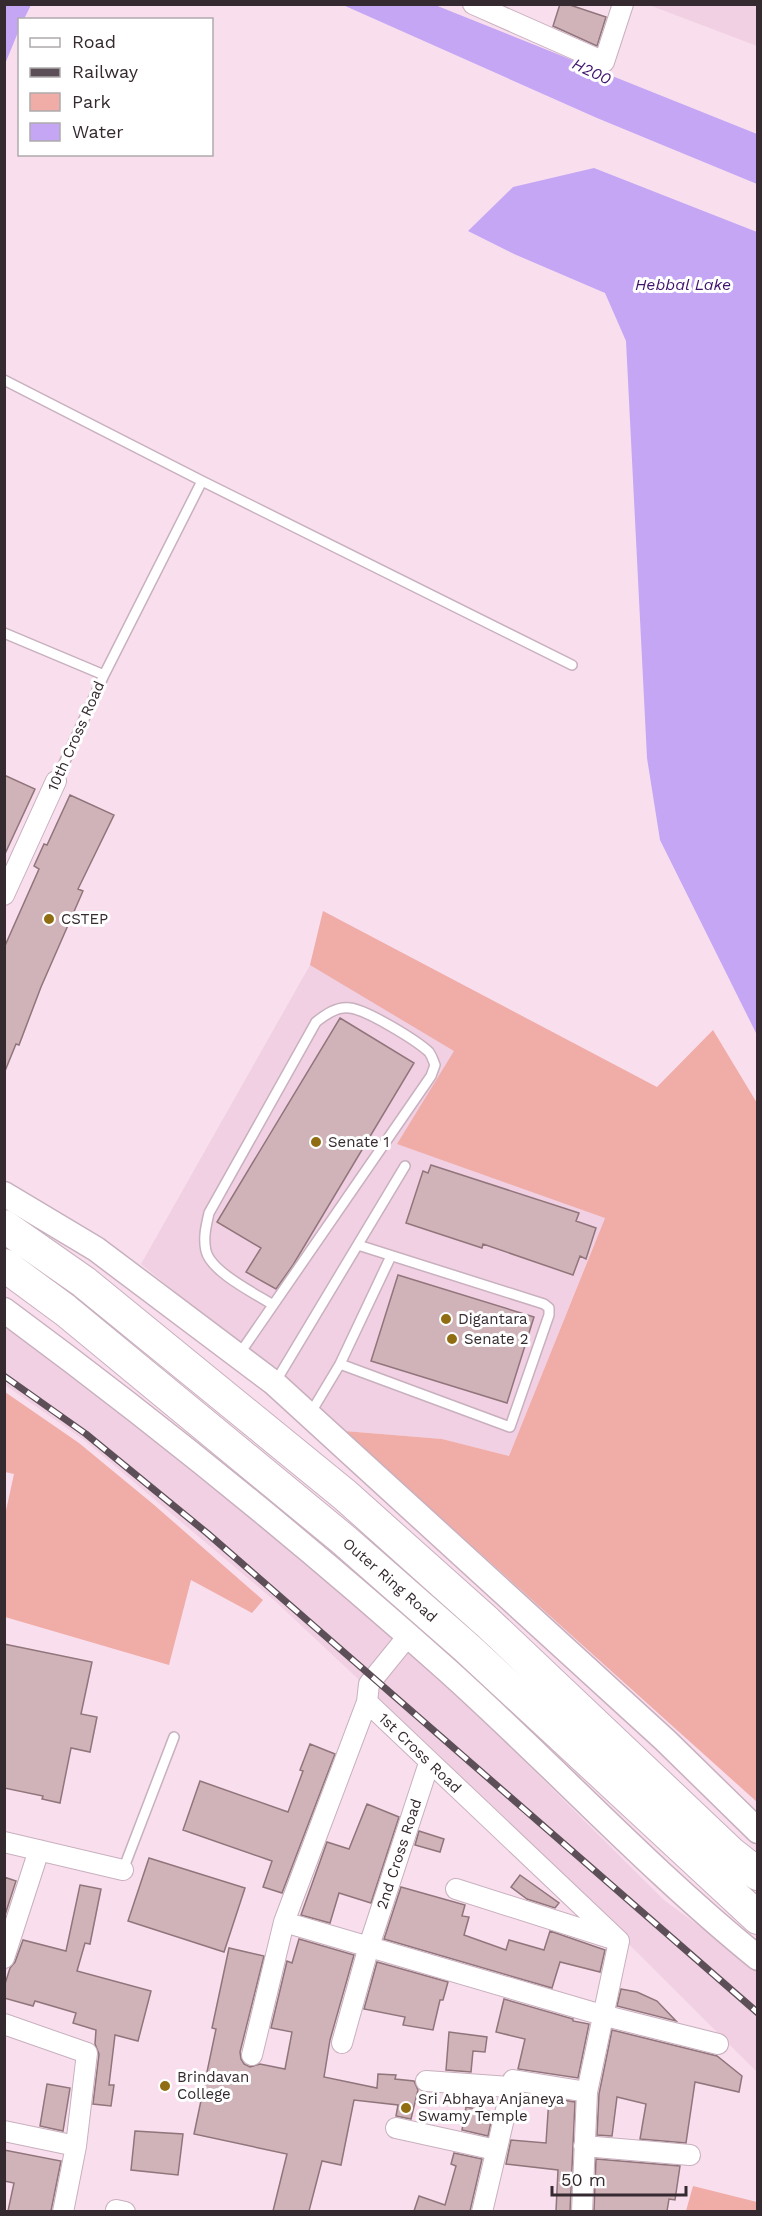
<svg xmlns="http://www.w3.org/2000/svg" width="762" height="2216" viewBox="0 0 762 2216" font-family="'Work Sans',sans-serif">
	<style>
		.built { fill: #f0d0e2 }
		.green { fill: #f0aca7 }
		.water { fill: #c4a6f5 }
		.building { fill: #d0b3b9; stroke: #90757b; stroke-width: 1.5 }
		.lines { fill: none; stroke-linecap: round; stroke-linejoin: round }
		.service-casing { stroke: #c9b0be; stroke-width: 12 }
		.minor-casing { stroke: #c9b0be; stroke-width: 22 }
		.tertiary-casing { stroke: #c9b0be; stroke-width: 27 }
		.trunk-casing { stroke: #c9b0be; stroke-width: 34 }
		.service { stroke: #fff; stroke-width: 9 }
		.minor { stroke: #fff; stroke-width: 20 }
		.tertiary { stroke: #fff; stroke-width: 24 }
		.trunk { stroke: #fff; stroke-width: 32 }
		.rail-casing { stroke: #5c4f57; stroke-width: 7 }
		.rail { stroke: #fff; stroke-width: 4.5; stroke-dasharray: 14; stroke-linecap: butt }
		.poi-dot { fill: #906d12; stroke: #fff; stroke-width: 2 }
		.labels { text-anchor: middle; stroke-width: 6; stroke-linejoin: round; paint-order: stroke }
		.street-label { font-size: 15px; fill: #342a30; stroke: #fff }
		.poi-label { font-size: 15px; fill: #342a30; stroke: #fff; text-anchor: start }
		.water-label { font-size: 16px; font-style: italic; fill: #40126d; stroke: #fff }
	</style>
	<rect width="100%" height="100%" fill="#f9dfee"/>
	<path class="built" d="M649,5H757V46Z
		M323,911L657,1088L509,1456L442,1439L344,1431L141,1264L310,965Z
		M4,1325L182,1461L381,1624L472,1709L664,1900L757,1969V2072L438,1754L275,1601L84,1440L5,1385Z"/>
	<path class="green" d="M323,911L657,1087L713,1030L757,1103V1802L344,1431L442,1439L509,1456L605,1218L397,1144L454,1051L310,965Z
		M5,1392L79,1443L153,1504L263,1600L252,1613L191,1580L169,1665L5,1617V1515L14,1474L5,1472Z
		M693,2186L757,2202V2211H686Z"/>
	<path class="water" d="M5,4L31,5L24,19L20,20L19,30L5,64Z
		M343,5H435L757,134V184L597,118Z
		M594,168L757,232V1035L660,840L647,758L626,341L605,293L514,254L468,231L513,187Z"/>
	<path class="building" d="M560,4H567L606,17L597,46L553,26Z
		M4,775L35,789L4,856Z
		M70,795L114,815L78,889L83,891L41,987L19,1045L16,1044L5,1071L4,948L39,869L34,866L44,844L47,845Z
		M340,1018L414,1063L293,1265L276,1289L246,1272L261,1248L217,1222Z
		M431,1165L579,1213L576,1221L596,1228L586,1259L580,1256L573,1275L483,1244L482,1248L406,1223L423,1171L428,1173Z
		M398,1275L534,1317L507,1403L371,1361Z
		M4,1644L92,1662L81,1714L97,1717L90,1752L71,1748L60,1803L42,1799L43,1796L4,1788Z
		M310,1744L335,1754L282,1893L263,1887L272,1861L183,1830L200,1781L288,1812L303,1771L300,1770Z
		M367,1804L399,1817L371,1903L339,1893L330,1923L301,1915L327,1842L349,1849Z
		M419,1831L444,1839L440,1852L415,1845Z
		M149,1858L245,1888L224,1952L128,1921Z
		M520,1875L559,1903L555,1908L527,1899L511,1887Z
		M4,1877L16,1881L4,1918Z
		M80,1885L101,1889L90,1944L85,1943L77,1971L151,1991L138,2041L115,2035L109,2085H114L111,2106L93,2104L99,2054L95,2044L96,2030L73,2023L76,2013L35,2001L33,2006L4,1998V1987L10,1968L15,1962L23,1940L66,1951Z
		M401,1887L465,1905L462,1916L469,1917L464,1935L506,1950L509,1940L544,1950L550,1931L605,1950L600,1972L560,1962L552,1988L384,1939Z
		M299,1939L354,1955L330,2040L324,2077L377,2088L378,2074L396,2075L395,2079L414,2081L418,2090L411,2119L396,2116L398,2105L354,2100L341,2165L322,2161L309,2211H273L287,2154L194,2134L216,2029L212,2028L229,1948L264,1956L240,2052L241,2059L244,2064L250,2067L260,2064L285,2069L292,2032L271,2028L287,1961L292,1963Z
		M377,1962L448,1982L443,2000H440L433,2030L403,2025L405,2017L364,2009Z
		M621,1989L637,1992L657,2001L676,2021L617,2006Z
		M504,1999L573,2019V2021L589,2024L578,2078L518,2069L525,2039L496,2032Z
		M612,2030L717,2056L742,2076L739,2092L695,2082L686,2143L640,2139L646,2104L617,2097L612,2136L597,2135L599,2094Z
		M449,2032L487,2037L485,2052L473,2051L471,2072L446,2070Z
		M47,2084L70,2088L63,2131L40,2126Z
		M549,2098L575,2102L570,2211H556L558,2170L506,2164L511,2140L546,2143Z
		M466,2107L493,2112L488,2136L462,2130Z
		M135,2131L183,2134L178,2175L131,2170Z
		M4,2150L61,2161L51,2211H8L14,2183L4,2181Z
		M454,2153L482,2159L470,2211H414L419,2196L445,2205L456,2166L451,2164Z
		M596,2159L680,2166L675,2200L669,2199L667,2211H594Z"/>
	<g class="lines">
		<defs>
			<path id="service" d="M4,380L202,481L572,665
				M4,633L104,675L56,781
				M104,675L202,481
				M238,1356L431,1076L435,1065C433,1060 432,1056 429,1052C416,1040 367,1010 350,1008C337,1006 325,1015 316,1022L209,1213C206,1226 203,1238 206,1251C211,1272 256,1294 273,1305
				M340,1364L391,1256
				M276,1381L405,1166
				M310,1414L340,1364L510,1427L549,1315V1308L544,1304L358,1245
				M123,1870L174,1737"/>
			<path id="minor" d="M473,4L604,62L623,4
				M4,895L56,781
				M367,1702L619,1941
				M4,1842L123,1870
				M456,1889L613,1939
				M284,1922L602,2015L718,2044
				M4,1958L39,1850
				M4,2024L87,2053L76,2146L63,2212
				M342,2043L369,1946L429,1763
				M252,2055L284,1922L367,1702L369,1684L408,1636
				M426,2081L511,2087
				M396,2128L496,2150
				M4,2131L76,2146
				M584,2146L690,2155
				M116,2210L125,2212
				M482,2212L513,2080L587,2092
				M582,2212L587,2092L619,1941"/>
			<path id="tertiary" d="M4,1194L96,1249L274,1383L665,1740L758,1831
				M4,1310C157,1423 305,1543 446,1669C552,1764 647,1868 758,1958"/>
			<path id="trunk" d="M4,1226L84,1282L345,1495L487,1622L732,1854L758,1874
				M4,1265L65,1310L344,1540L467,1648L758,1918"/>
		</defs>
		<use href="#service" class="service-casing"/>
		<use href="#minor" class="minor-casing"/>
		<use href="#tertiary" class="tertiary-casing"/>
		<use href="#trunk" class="trunk-casing"/>
		<use href="#service" class="service"/>
		<use href="#minor" class="minor"/>
		<use href="#tertiary" class="tertiary"/>
		<use href="#trunk" class="trunk"/>
		<defs>
			<path id="rail" d="M4,1376L86,1434L207,1533L758,2013"/>
		</defs>
		<use href="#rail" class="rail-casing"/>
		<use href="#rail" class="rail"/>
	</g>
	<g class="poi-dot">
		<circle cx="49" cy="919" r="6"/>
		<circle cx="316" cy="1142" r="6"/>
		<circle cx="446" cy="1319" r="6"/>
		<circle cx="452" cy="1339" r="6"/>
		<circle cx="165" cy="2086" r="6"/>
		<circle cx="406" cy="2108" r="6"/>
	</g>
	<g class="labels">
		<g class="street-label">
			<text transform="translate(76 736) rotate(-66)" y="5">10th Cross Road</text>
			<text transform="translate(390 1580) rotate(41)" y="5">Outer Ring Road</text>
			<text transform="translate(420 1753) rotate(44)" y="5">1st Cross Road</text>
			<text transform="translate(399 1854) rotate(-72)" y="5">2nd Cross Road</text>
		</g>
		<g class="poi-label">
			<text x="61" y="924">CSTEP</text>
			<text x="328" y="1147">Senate 1</text>
			<text x="458" y="1324">Digantara</text>
			<text x="464" y="1344">Senate 2</text>
			<text x="177" y="2082">Brindavan<tspan x="177" dy="17">College</tspan></text>
			<text x="418" y="2104">Sri Abhaya Anjaneya<tspan x="418" dy="17">Swamy Temple</tspan></text>
		</g>
		<g class="water-label">
			<text transform="translate(592 71) rotate(25)" y="6">H200</text>
			<text x="683" y="290">Hebbal Lake</text>
		</g>
	</g>
	<rect width="762" height="2216" fill="none" stroke="#342a30" stroke-width="12"/>
	<rect x="18" y="18" width="195" height="138" fill="#ffffff" stroke="#aeaaac" stroke-width="1.5"/>
	<rect x="30" y="38" width="30" height="9" fill="#ffffff" stroke="#aeaaac" stroke-width="1.5"/>
	<text x="72" y="48" font-size="18" fill="#342a30">Road</text>
	<rect x="30" y="68" width="30" height="9" fill="#5c4f57" stroke="#aeaaac" stroke-width="1.5"/>
	<text x="72" y="78" font-size="18" fill="#342a30">Railway</text>
	<rect x="30" y="93" width="30" height="18" fill="#f0aca7" stroke="#aeaaac" stroke-width="1.5"/>
	<text x="72" y="108" font-size="18" fill="#342a30">Park</text>
	<rect x="30" y="123" width="30" height="18" fill="#c4a6f5" stroke="#aeaaac" stroke-width="1.5"/>
	<text x="72" y="138" font-size="18" fill="#342a30">Water</text>
	<path d="M552 2186v9h134v-9" fill="none" stroke="#342a30" stroke-width="3"/>
	<text x="561" y="2186" font-size="18" fill="#342a30" stroke="#ffffff" stroke-width="4.5" paint-order="stroke">50 m</text>
</svg>
